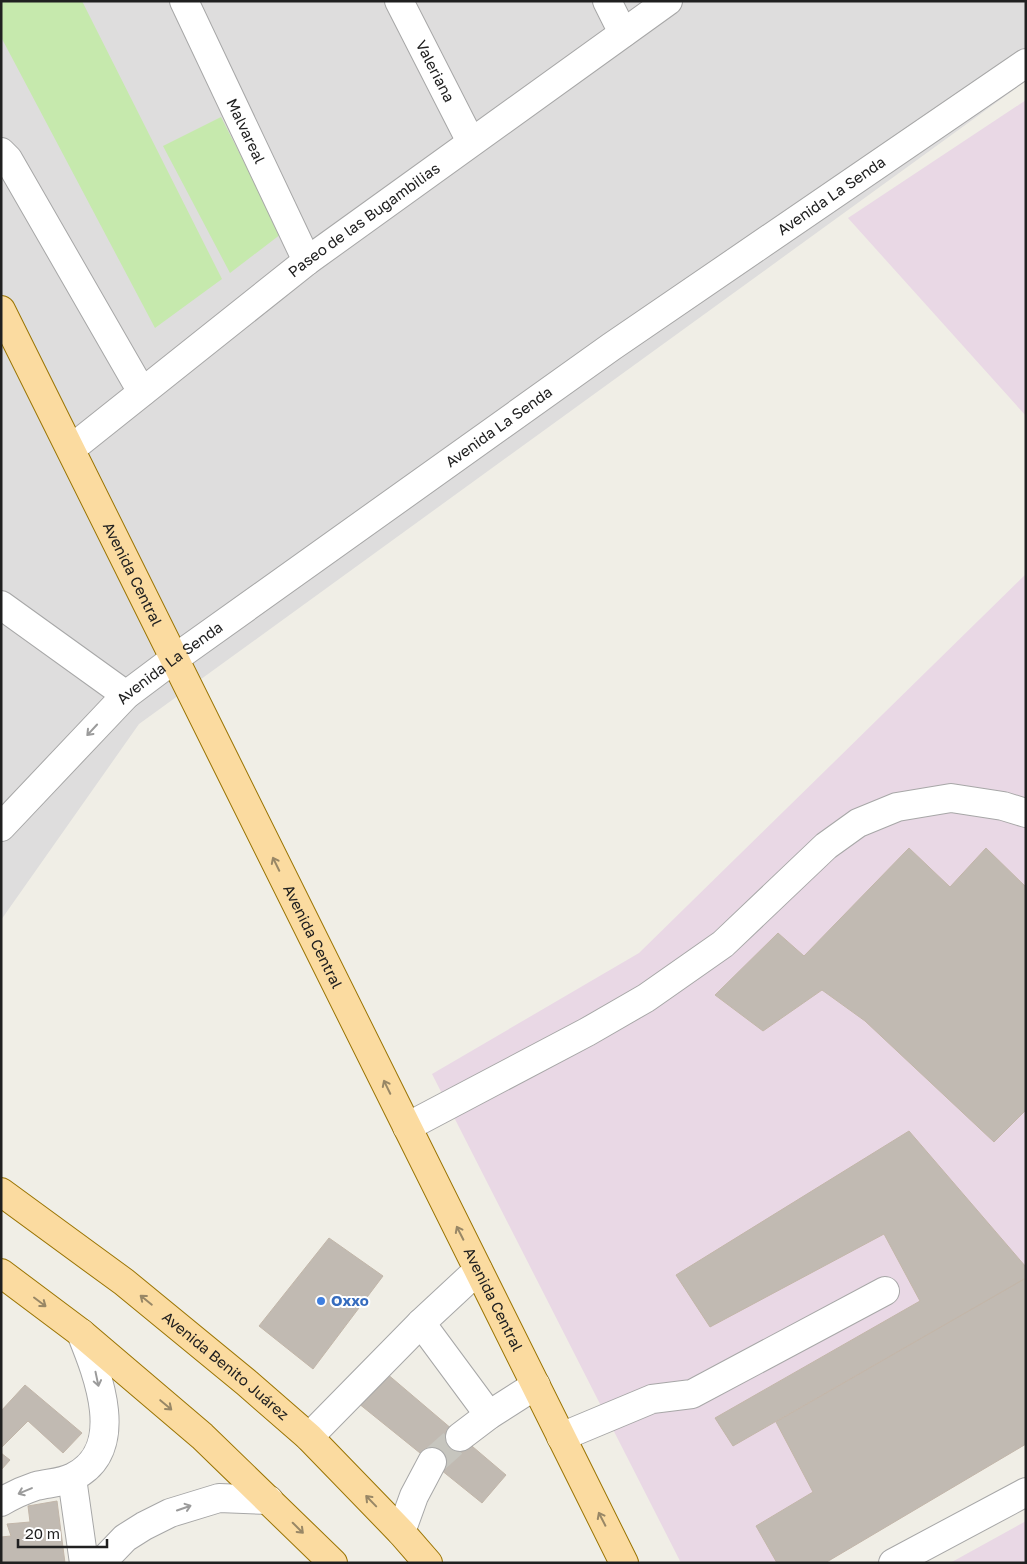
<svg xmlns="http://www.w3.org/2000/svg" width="1027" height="1564" viewBox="0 0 1027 1564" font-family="'Golos Text',sans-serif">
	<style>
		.residential { fill: #dedddd }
		.industrial { fill: #e9d8e5 }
		.grass { fill: #c6e9ad }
		.building { fill: #c1bab2; stroke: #c2b6a9 }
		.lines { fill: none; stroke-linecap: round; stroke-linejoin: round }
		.minor-tunnel { stroke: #c6c5be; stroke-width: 28; stroke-dasharray: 28 14; stroke-linecap: butt }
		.minor-casing { stroke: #a7a7a7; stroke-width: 30 }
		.major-casing { stroke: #9a7402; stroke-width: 30 }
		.minor { stroke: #fff; stroke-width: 28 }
		.major { stroke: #fbdba0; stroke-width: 28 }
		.oneway { stroke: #9b9b9b }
		.oneway2 { stroke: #988766 }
		.shop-dot { fill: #3f7fe0; stroke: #fff; stroke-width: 2 }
		.labels { text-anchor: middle; stroke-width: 4; stroke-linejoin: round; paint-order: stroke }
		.street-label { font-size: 15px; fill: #202020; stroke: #fff }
		.shop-label { font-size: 15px; font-weight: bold; fill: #366cbe; stroke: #fff; text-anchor: start }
	</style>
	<rect width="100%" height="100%" fill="#f0eee6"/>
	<path class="residential" d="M1,1H1026V81L139,724L1,920Z"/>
	<path class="industrial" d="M1026,100V416L848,218Z
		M1026,574V1444L825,1563H681L432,1074L639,953Z
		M1026,1521V1563H950Z"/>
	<path class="grass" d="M1,1H82L222,279L155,328L1,37Z
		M221,117L281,234L230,273L163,146Z"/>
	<path class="building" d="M909,848L950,887L986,848L1026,887V1110L994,1142L865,1021L822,990L763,1031L715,995L778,933L804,956Z
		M909,1131L1026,1267V1278L733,1446L715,1418L920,1301L884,1234L710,1327L676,1275Z
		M329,1238L383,1276L313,1369L259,1326Z
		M1026,1278V1444L825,1563H777L756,1526L813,1492L776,1422Z
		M386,1373L506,1475L482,1503L358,1403Z
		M25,1385L82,1433L63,1453L28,1421L1,1448V1411Z
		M1,1453L10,1460L1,1470Z
		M57,1501L65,1563H1V1537L11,1536L7,1524L30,1522L28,1506Z"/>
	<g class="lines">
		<path class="minor-tunnel" d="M432,1462L460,1437"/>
		<defs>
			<g id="minor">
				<path id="s1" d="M184,1L307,261"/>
				<path id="s2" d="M399,1L471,142"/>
				<path d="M607,1L623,33"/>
				<path d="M1,152L8,159L142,392"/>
				<path id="s3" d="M71,449L307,261L668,1"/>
				<path d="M1,605L126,695"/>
				<path id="s4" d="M1,827L126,695L174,659L611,347L1026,63"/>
				<path d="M407,1127L587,1032L646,998L723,944L826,846L858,823L897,807L951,798L1003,806L1026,813"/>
				<path d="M421,1323L489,1415"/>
				<path d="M309,1437L421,1323L478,1270"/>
				<path d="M460,1437L489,1415L536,1385"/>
				<path d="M561,1437L652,1399L692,1394L885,1291"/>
				<path d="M72,1478L84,1563"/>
				<path d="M1,1502C11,1496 24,1490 36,1486C48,1483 62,1483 73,1477C128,1450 98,1375 81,1333"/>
				<path d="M401,1532L414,1496L432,1462"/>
				<path d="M101,1563L125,1538L144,1526L170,1513L219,1498L269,1500"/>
				<path d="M893,1563L1026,1492"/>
			</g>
			<g id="major">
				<path id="s5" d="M1,310L624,1563"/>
				<path id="s6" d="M1,1192L124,1282L247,1383L309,1437L401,1532L428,1563"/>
				<path d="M1,1273L81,1333L202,1436L333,1563"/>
			</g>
		</defs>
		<use href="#minor" class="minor-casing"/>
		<use href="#major" class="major-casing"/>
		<use href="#minor" class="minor"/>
		<use href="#major" class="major"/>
	</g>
	<defs><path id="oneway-shaft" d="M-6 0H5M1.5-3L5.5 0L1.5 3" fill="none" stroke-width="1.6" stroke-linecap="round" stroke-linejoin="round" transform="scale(1.25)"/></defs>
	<g class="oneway">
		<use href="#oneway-shaft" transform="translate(92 730) rotate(133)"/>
		<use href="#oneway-shaft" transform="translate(97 1379) rotate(78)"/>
		<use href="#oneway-shaft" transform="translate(25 1491) rotate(157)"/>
		<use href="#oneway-shaft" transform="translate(184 1508) rotate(-19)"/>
	</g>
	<g class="oneway2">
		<use href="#oneway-shaft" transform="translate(276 864) rotate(-116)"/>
		<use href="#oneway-shaft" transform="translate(387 1087) rotate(-116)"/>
		<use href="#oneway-shaft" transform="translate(460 1233) rotate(-117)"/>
		<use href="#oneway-shaft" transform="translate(146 1300) rotate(-141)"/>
		<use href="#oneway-shaft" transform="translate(40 1302) rotate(37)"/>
		<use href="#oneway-shaft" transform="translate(166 1405) rotate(40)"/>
		<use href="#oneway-shaft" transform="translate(371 1501) rotate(-134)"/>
		<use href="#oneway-shaft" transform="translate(602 1519) rotate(-117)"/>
		<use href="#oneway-shaft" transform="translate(298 1528) rotate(45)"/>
	</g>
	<circle class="shop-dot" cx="321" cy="1301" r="5"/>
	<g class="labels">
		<g class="street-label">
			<text dy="5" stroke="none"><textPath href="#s2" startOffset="79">Valeriana</textPath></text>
			<text dy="5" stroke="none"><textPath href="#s1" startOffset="144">Malvareal</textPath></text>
			<text dy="5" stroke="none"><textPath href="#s4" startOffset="1046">Avenida La Senda</textPath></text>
			<text dy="5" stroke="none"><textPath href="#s3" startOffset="372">Paseo de las Bugambilias</textPath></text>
			<text dy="5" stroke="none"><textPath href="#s4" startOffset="641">Avenida La Senda</textPath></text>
			<text dy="5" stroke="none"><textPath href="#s5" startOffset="295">Avenida Central</textPath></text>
			<text dy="5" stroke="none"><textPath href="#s4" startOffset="236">Avenida La Senda</textPath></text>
			<text dy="5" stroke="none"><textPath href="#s5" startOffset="700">Avenida Central</textPath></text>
			<text dy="5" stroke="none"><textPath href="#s5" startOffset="1105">Avenida Central</textPath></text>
			<text dy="5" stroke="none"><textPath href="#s6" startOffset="284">Avenida Benito Juárez</textPath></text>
		</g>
		<g class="shop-label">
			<text x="331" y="1306">Oxxo</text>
		</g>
	</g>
	<rect width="1027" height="1564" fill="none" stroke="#202020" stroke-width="5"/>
	<path d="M18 1539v8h89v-8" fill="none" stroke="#202020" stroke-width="2.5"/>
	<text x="25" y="1539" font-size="15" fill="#202020" stroke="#ffffff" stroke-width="4" paint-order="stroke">20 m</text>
</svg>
